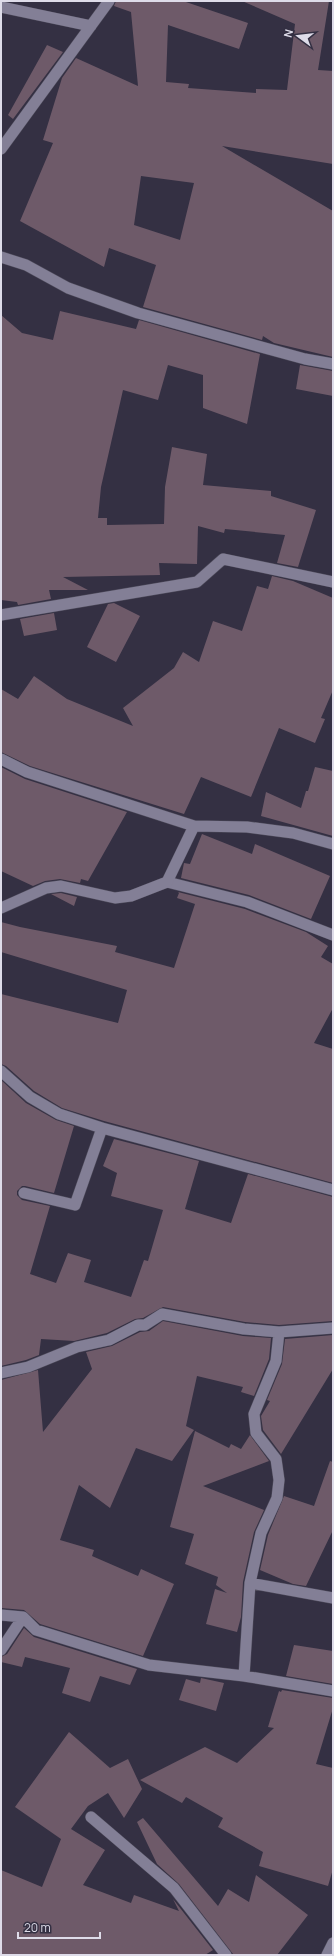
<svg xmlns="http://www.w3.org/2000/svg" width="334" height="1956" viewBox="0 0 334 1956" font-family="Manrope,sans-serif">
	<style>
		.building { fill: #6e5a69; fill-rule: evenodd }
		.lines { fill: none; stroke-linecap: round; stroke-linejoin: round }
		.service-casing { stroke: #4e4b5b; stroke-width: 12 }
		.minor-casing { stroke: #4e4b5b; stroke-width: 12 }
		.tertiary-casing { stroke: #4e4b5b; stroke-width: 12 }
		.service { stroke: #837f96; stroke-width: 11 }
		.minor { stroke: #837f96; stroke-width: 11 }
		.tertiary { stroke: #837f96; stroke-width: 11 }
	</style>
	<rect width="100%" height="100%" fill="#343043"/>
	<path class="building" d="M116,1H183L248,23L239,49L168,25L166,82L189,84L188,88L256,93V89L287,90L295,24L242,1H329L318,70L333,71V164L222,146L333,211V357L274,343L263,336L262,340L143,307L156,265L109,248L104,267L20,221L53,143L43,140L62,78L76,58L138,86L131,12L114,6ZM141,176L194,183L180,240L134,225Z
		M47,45L63,52L13,119L8,115Z
		M60,311L136,329L139,320L260,354L247,424L203,408V375L168,365L158,400L123,390L101,487L98,518H107V525L164,524L165,487L172,447L207,454L203,485L271,491V496L316,510L298,567L277,563L285,535L225,529L224,533L198,526L197,564L159,563L160,575L63,577L88,590H49L51,599L18,605L17,602L1,600V315L22,333L53,340Z
		M300,365L333,371V396L296,389Z
		M272,576L293,581L333,598V690L321,718L325,719L315,743L279,728L251,797L201,777L184,814L30,766L1,752V689L18,699L34,676L67,699L133,726L123,708L174,668L183,652L199,662L213,621L242,631L257,586L268,589Z
		M114,603L140,616L116,662L87,647L108,604Z
		M54,613L57,630L24,636L20,619Z
		M1,767L25,779L127,812L88,881L81,879L80,883L60,879L45,881L33,886L1,871Z
		M315,767L333,771V836L261,816L266,792L301,808L306,791H308Z
		M202,834L252,854L255,844L330,876L311,919L249,895L181,878L184,863L190,864Z
		M178,892L245,909L306,932L328,946L321,957L333,964V1008L314,1043L333,1049V1183L104,1121L62,1108L34,1091L6,1066L1,1064V994L118,1023L127,990L1,952V922L20,927L117,946L115,952L174,968L195,904L177,898L179,893Z
		M61,893L77,897L74,906L51,894Z
		M1,1080L26,1103L56,1120L74,1126L54,1193L25,1186H22L17,1191V1195L22,1200L50,1206L30,1274L56,1283L68,1253L91,1260L84,1282L131,1297L144,1260L148,1261L163,1210L111,1196L117,1173L103,1166L114,1139L199,1161L185,1209L231,1223L248,1174L333,1197V1321L279,1325L245,1322L163,1307L143,1318L135,1319L107,1333L74,1341L41,1339L39,1355L26,1360L1,1366Z
		M163,1321L243,1336L271,1338L269,1359L254,1396L241,1392L243,1387L197,1376L186,1426L194,1430L172,1461L136,1448L110,1508L79,1485L60,1540L94,1550L92,1556L138,1576L141,1569L174,1584L143,1656L40,1624L24,1610L1,1608V1380L38,1370L43,1432L92,1369L86,1352L112,1346L140,1332L149,1331Z
		M333,1335V1369L281,1454L263,1430L261,1416L270,1401L267,1400L282,1364L285,1339Z
		M195,1431L229,1448L231,1444L241,1449L250,1435L269,1461L203,1486L264,1510L254,1532L243,1582L241,1617L237,1632L206,1624L215,1589L227,1593L216,1585L218,1577L185,1564L194,1534L170,1527Z
		M330,1461L333,1462V1530L306,1586L293,1584L260,1570L268,1535L284,1496L314,1506Z
		M24,1628L34,1637L137,1669L130,1685L100,1676L90,1702L62,1693L70,1668L25,1657L22,1667L1,1662V1657L7,1654Z
		M294,1645L333,1651V1684L286,1676Z
		M201,1678L224,1683L216,1711L179,1700L186,1679L200,1683Z
		M282,1690L333,1698V1708L316,1764L333,1768V1869L328,1886L259,1866L263,1852L218,1827L223,1818L186,1797L182,1803L140,1780L205,1747L237,1763L274,1728L268,1727L279,1691L281,1692Z
		M69,1732L110,1768L128,1759L142,1789L124,1818L108,1793L88,1806L71,1829L105,1850L83,1885L131,1903L134,1895L179,1911L173,1899L213,1950L205,1955H1V1870L42,1887L61,1839L15,1807Z
		M143,1818L218,1906L228,1889L249,1902L256,1875L308,1915L277,1955L233,1954L179,1884L157,1864L137,1822Z"/>
	<g class="lines">
		<defs>
			<path id="service" d="M167,882L247,902L333,935
				M91,1817L174,1888L226,1955"/>
			<path id="minor" d="M1,7L91,26
				M1,149L109,1
				M1,257L26,265L68,288L138,313L305,359L333,364
				M1,615L197,582L223,559L333,582
				M1,759L27,772L194,826L247,827L293,833L333,844
				M1,908L46,888L61,886L115,898L131,896L167,882L194,826
				M1,1071L30,1097L59,1114L102,1128L333,1190
				M24,1193L75,1205L102,1128
				M1,1373L28,1367L77,1347L109,1340L138,1325H145L162,1314L244,1329L279,1332L333,1328
				M250,1583L333,1598
				M1,1615L23,1617L36,1630L149,1665L244,1676L333,1691
				M1,1650L23,1617
				M244,1676L250,1583L261,1533L277,1498L279,1480L276,1459L256,1433L254,1414L276,1361L279,1332"/>
			<path id="tertiary" d="M327,1955L333,1943"/>
		</defs>
		<use href="#service" class="service-casing"/>
		<use href="#minor" class="minor-casing"/>
		<use href="#tertiary" class="tertiary-casing"/>
		<use href="#service" class="service"/>
		<use href="#minor" class="minor"/>
		<use href="#tertiary" class="tertiary"/>
	</g>
	<rect width="334" height="1956" fill="none" stroke="#dedce9" stroke-width="4"/>
	<g transform="translate(298 36) rotate(285)" stroke="#343043" stroke-width="3" paint-order="stroke">
	<path d="M0-3L7 15L0 10L-7 15Z" fill="#dedce9"/>
	<text y="-6" font-size="11" font-weight="bold" text-anchor="middle" fill="#dedce9">N</text>
	</g>
	<path d="M18 1932v6h82v-6" fill="none" stroke="#dedce9" stroke-width="2"/>
	<text x="24" y="1932" font-size="12" fill="#dedce9" stroke="#343043" stroke-width="3" paint-order="stroke">20 m</text>
</svg>
